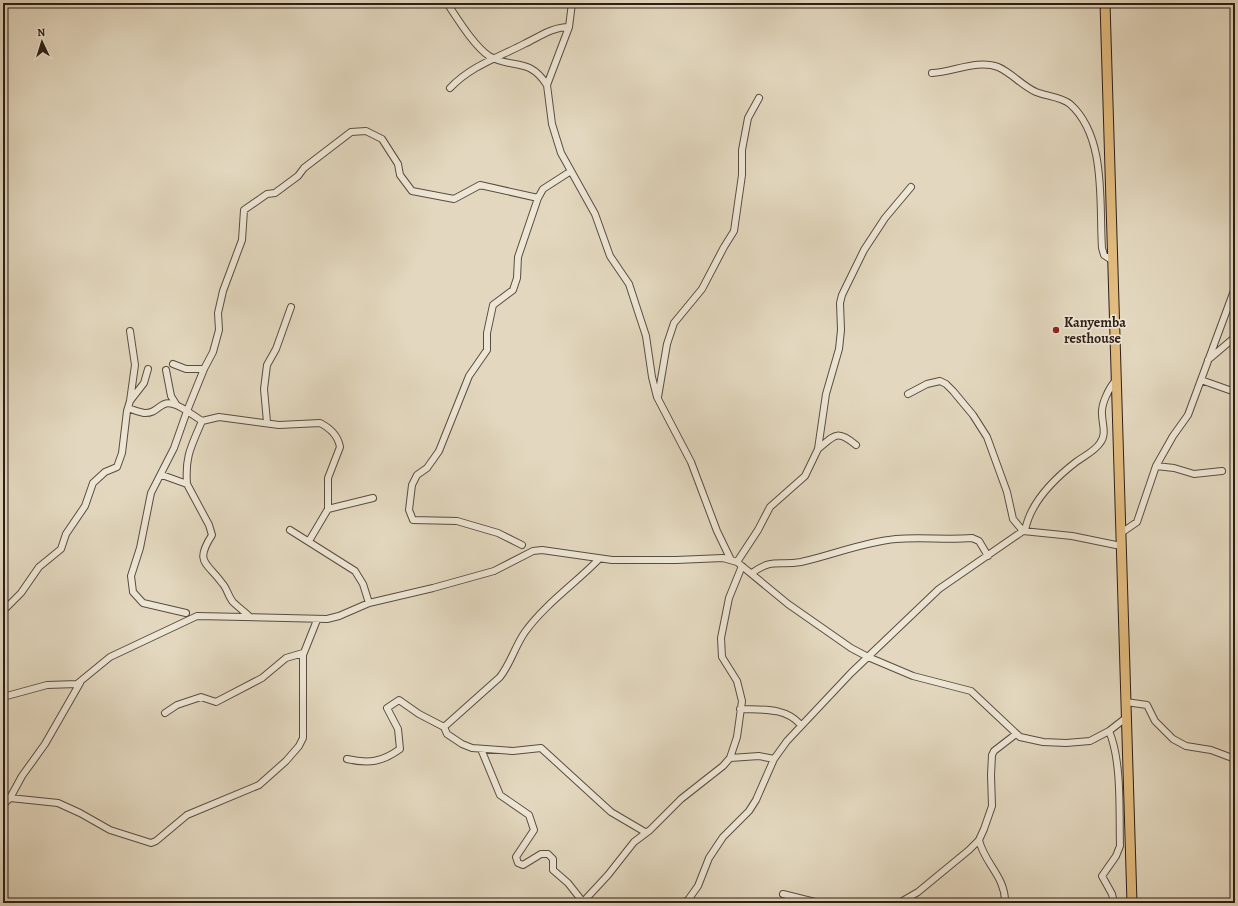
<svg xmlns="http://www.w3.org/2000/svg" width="1238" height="906" viewBox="0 0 1238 906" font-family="Alegreya,serif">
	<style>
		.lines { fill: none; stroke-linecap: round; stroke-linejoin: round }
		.minor-casing { stroke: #5a4c40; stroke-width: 8 }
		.highway-casing { stroke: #2d1e16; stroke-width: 11 }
		.minor { stroke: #ede6d5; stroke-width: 6 }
		.highway { stroke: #e2bc80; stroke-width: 9 }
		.poi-dot { fill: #8f2418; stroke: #ede6d5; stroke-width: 1.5 }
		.labels { text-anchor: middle; stroke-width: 3.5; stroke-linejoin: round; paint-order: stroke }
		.poi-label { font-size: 14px; font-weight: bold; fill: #2d1e16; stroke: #ede6d5; text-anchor: start }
	</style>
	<rect width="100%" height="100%" fill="#e3d8bf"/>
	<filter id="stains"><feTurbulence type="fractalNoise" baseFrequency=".005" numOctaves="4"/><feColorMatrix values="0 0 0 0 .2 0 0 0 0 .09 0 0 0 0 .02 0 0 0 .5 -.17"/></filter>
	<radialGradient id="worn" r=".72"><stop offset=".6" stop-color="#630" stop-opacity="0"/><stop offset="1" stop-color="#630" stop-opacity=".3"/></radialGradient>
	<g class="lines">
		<defs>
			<path id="minor" d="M447,3C457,18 474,46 489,56C513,70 528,56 547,85
				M572,3L569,27L547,85L552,124L556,137L561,153L595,214L610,256L629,284L646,336L652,377L657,397L691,462L717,531L731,560
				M932,73C953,72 978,59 998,67C1012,73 1022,86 1036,92C1046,96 1062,97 1070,104C1107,137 1099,204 1102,248L1104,255L1113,261
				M450,88C471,66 497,58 524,44C539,37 552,27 569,27
				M1208,360L1235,337
				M173,364L186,369H204
				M166,370L171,396L176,404
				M1201,380L1235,392
				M908,394L927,384L940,381L946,384L953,391L973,415L987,437L1007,492L1013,519L1023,531
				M658,397L667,344L674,323L702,289L724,247L734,231L742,175V150L748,118L759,98
				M130,401L135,365L130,331
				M128,408C133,410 139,412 144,413C163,414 158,392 187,411L174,448L151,493L140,548L131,576L133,592L143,603L186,613
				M202,421L187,411L204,369L213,352L219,330L218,313L223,291L242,240L244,210L267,194L275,193L298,176L304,168L351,132L366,131L382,139L398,164L400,175L412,191L454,199L480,185L538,198
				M267,422L264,389L267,365L276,349L291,307
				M818,449C835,435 837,429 856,445
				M1156,466L1174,468L1194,474L1222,471
				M162,475L187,484L209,525L212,535C194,563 207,562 222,583C227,588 228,596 233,602C238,607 245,612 250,617
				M187,484C185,456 191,447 202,421L219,417L279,425L320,423C330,428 338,436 340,447L328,478V509
				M290,530L355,571L363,584L369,603
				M1025,531C1030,502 1054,479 1076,462C1084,456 1095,451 1100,443C1107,434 1102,424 1102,414C1101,404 1109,388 1116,380
				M1121,533L1137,522L1156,466L1173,436L1188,415L1235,288
				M309,541L328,509L373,498
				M522,545L498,533L457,521L413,520L409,510L412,485L417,475L427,468L439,451L469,376L487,350V333L493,305L513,290L517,278L518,257L538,198L543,189L571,171
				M737,562L758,530L770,507L805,476L818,449L826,394L839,349L841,330L840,303L842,295L864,250L885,218L911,187
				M752,573C772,558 779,566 801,562C833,555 863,542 896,539C921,537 947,540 972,538L979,541L988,556
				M3,611L21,593L39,567L61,549L66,534L85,506L93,483L105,472L117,467L122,453L127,411L130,401L144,383L148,369
				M3,697L47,685L77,684L110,657L197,616L327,619L339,616L369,603L433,588L494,571L533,551L542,550L612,560H676L723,558L737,562L788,604L851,648L868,657L913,676L971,691L1020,737L1043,742L1066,743L1090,741L1109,731L1127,717
				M1126,702L1147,705L1155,721L1173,739L1186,746L1211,750L1235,759
				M740,709C763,710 784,707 800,724
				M165,713L177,705L201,697L216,702L262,678L286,658L303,653
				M444,727L500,677C511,663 515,646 525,632C545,604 576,583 599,559
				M1109,731C1122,761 1119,812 1120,846L1116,856L1102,876L1112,894L1114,903
				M481,749L500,795L529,815L534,830L516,857L518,863L523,865L541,854H548L553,859V870L568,883L583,902
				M730,758L759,756L774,759
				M347,759C369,764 382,762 400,749L398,729L387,708L399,700L419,714L444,727L447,734L462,744L472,748L513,751L541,748L611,812L645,832
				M10,798L58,803L80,813L110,830L151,843L156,841L187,815L259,785L286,761L299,746L303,738V655L317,620
				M3,805L10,798L22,776L45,744L80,683
				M979,840C984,863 1006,877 1005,903
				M783,894L819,903
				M688,900L696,903
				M582,903L608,875L634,842L650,830L681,799L723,766L730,758L737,737L742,701L737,681L722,657L721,638L729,598L742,566
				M682,903L688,900L698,886L709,858L723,837L749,811L756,800L774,759L787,741L851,673L939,589L1023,531L1072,536L1121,546
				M899,903L918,892L969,850L979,840L984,829L992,806L991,775L992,755L994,751L1016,734"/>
			<path id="highway" d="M1105,3L1132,903"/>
		</defs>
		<use href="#minor" class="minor-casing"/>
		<use href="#highway" class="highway-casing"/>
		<use href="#minor" class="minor"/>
		<use href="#highway" class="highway"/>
	</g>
	<circle class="poi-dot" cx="1056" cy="330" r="4"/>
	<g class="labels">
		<g class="poi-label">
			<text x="1064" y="327">Kanyemba<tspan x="1064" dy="16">resthouse</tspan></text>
		</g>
	</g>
	<rect width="1238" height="906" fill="none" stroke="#e3d8bf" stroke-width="16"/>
	<rect x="4" y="4" width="1230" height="898" fill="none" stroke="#2d1e16" stroke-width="2"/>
	<rect x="8" y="8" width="1222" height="890" fill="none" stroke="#2d1e16"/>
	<g transform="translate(42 42) rotate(356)" stroke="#ede6d5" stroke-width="3" paint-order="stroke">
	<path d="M0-3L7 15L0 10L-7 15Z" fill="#2d1e16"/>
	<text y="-6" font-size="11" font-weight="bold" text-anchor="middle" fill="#2d1e16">N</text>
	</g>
	<rect width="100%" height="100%" filter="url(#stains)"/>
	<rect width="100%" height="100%" fill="url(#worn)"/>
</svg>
